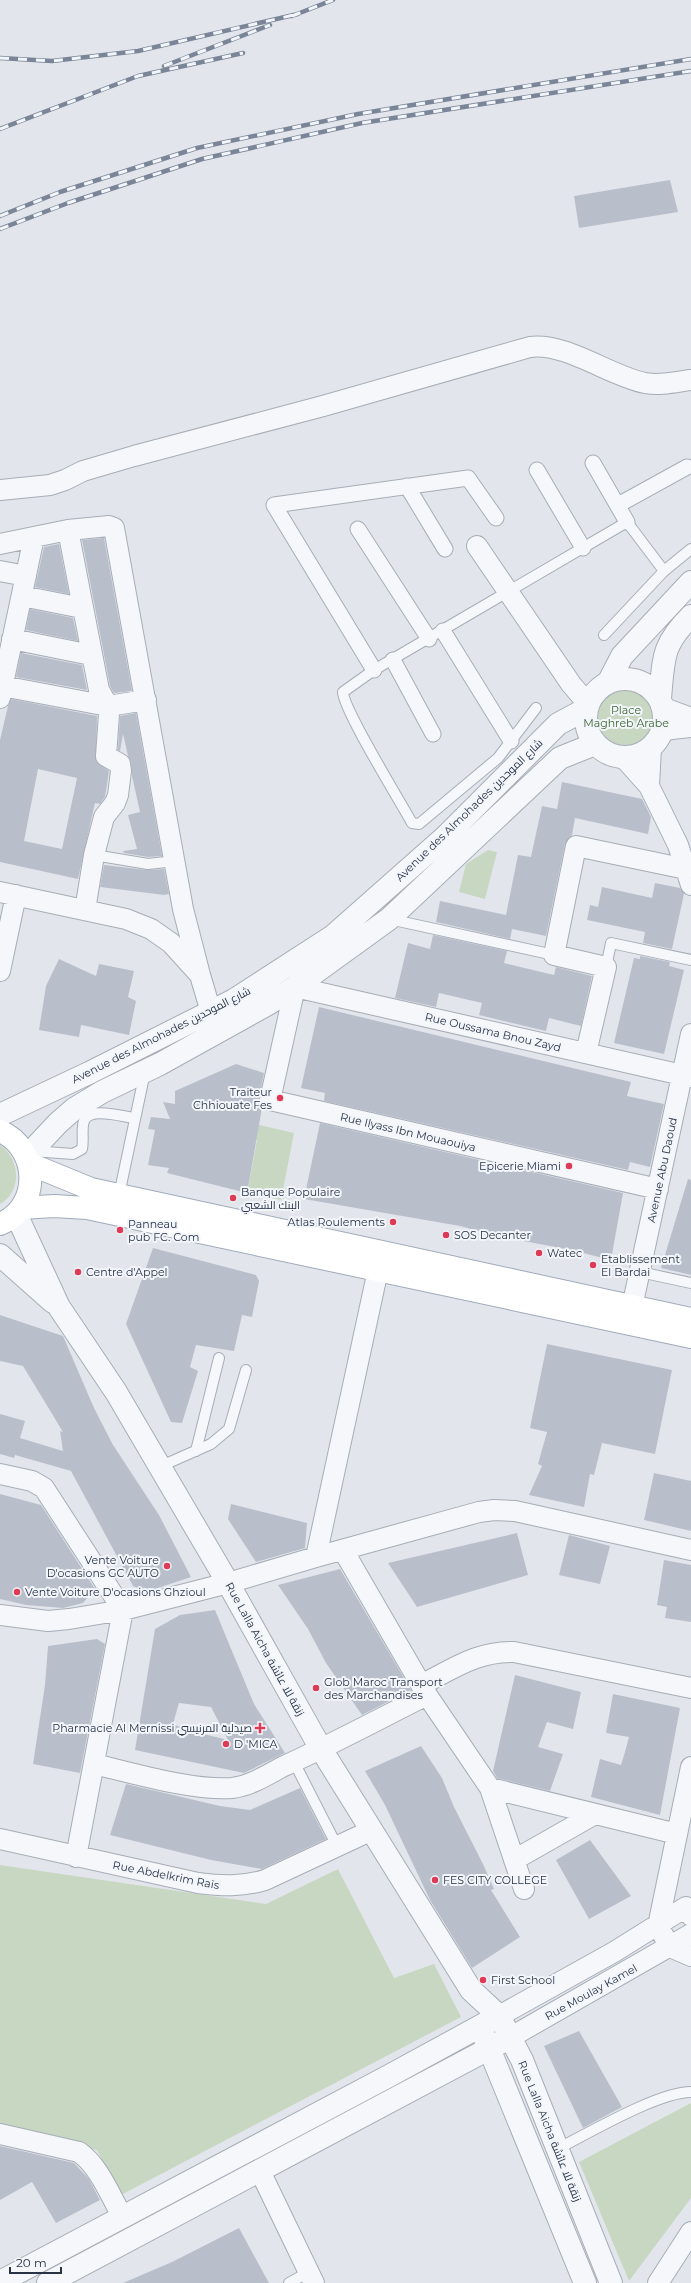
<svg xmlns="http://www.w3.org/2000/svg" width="691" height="2283" viewBox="0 0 691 2283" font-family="Montserrat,Cairo,sans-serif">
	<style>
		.green { fill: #c8d7c2 }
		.building { fill: #b9bfca; fill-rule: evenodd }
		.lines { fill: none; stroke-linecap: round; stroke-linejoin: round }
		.service-casing { stroke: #a6adb7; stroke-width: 12 }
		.pedestrian-casing { stroke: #a6adb7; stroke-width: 17 }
		.minor-casing { stroke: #a6adb7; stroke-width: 22 }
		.tertiary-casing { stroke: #a6adb7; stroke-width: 24 }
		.primary-casing { stroke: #a0aab9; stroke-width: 24 }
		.service { stroke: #f5f7fa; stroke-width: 10 }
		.pedestrian { stroke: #f5f7fa; stroke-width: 15 }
		.minor { stroke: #f5f7fa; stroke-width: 20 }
		.tertiary { stroke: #f5f7fa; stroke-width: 22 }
		.primary { stroke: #fff; stroke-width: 22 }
		.rail-casing { stroke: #7a8597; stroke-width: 4.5 }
		.rail { stroke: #f2f5f9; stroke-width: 3; stroke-dasharray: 9; stroke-linecap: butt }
		.poi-dot { fill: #de3a55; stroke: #f2f5f9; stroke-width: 1.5 }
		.labels { text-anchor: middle; stroke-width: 4; stroke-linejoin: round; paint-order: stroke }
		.park-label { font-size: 11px; fill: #3d6433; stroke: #f2f5f9 }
		.street-label { font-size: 11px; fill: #283346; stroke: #f2f5f9 }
		.poi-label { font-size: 11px; fill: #283346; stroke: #f2f5f9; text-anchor: start }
	</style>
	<rect width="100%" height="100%" fill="#e2e6ec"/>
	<path class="green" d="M595 716a30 30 0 1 1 60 0a30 30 0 1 1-60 0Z
		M488,850L497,852L485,899L459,892L466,864Z
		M233,1119L294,1133L281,1200L247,1193L257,1140L230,1135Z
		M0,1145C20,1159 23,1191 0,1204Z
		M0,1865L266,1904L338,1869L394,1978L434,1964L461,2017L119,2196L97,2150L0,2129Z
		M691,2103V2198L629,2281L579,2162Z"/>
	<path class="building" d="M670,180L678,212L579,228L574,196Z
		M104,538L132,691L114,693L110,686L82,540Z
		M59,544L69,594L35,587L44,547Z
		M30,609L73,618L78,641L26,630Z
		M21,653L82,665L87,690L16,677Z
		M11,699L97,716L96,761L109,771L105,797L100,804L95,803L78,879L0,862V740L8,706ZM38,769L77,778L62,849L24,841Z
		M136,713L162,856L148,857L124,853L123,851L137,849L128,815L140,812L132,776L131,762L128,756L123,734L120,751L118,750L120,716Z
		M562,782L642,799L651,817L648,834L575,818L572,835L565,844L546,936L512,929L510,939L436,922L440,901L506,915L518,855L531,857L542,806L557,809Z
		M104,865L147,870L164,869L169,894L164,895L100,887Z
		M655,883L680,888L684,894L672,949L643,943L645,932L587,920L590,905L598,907L602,887L652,898Z
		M433,935L507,951L504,963L554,975L556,967L592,976L581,1026L549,1018L546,1031L479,1015L482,1003L439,993L436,1007L395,998L408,943L430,949Z
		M640,956L670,962L669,966L684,970L664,1054L614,1043L634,958L640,959Z
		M59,959L96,976L99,964L134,971L128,997L136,1001L129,1035L81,1025L79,1037L39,1030L46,986Z
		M319,1007L631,1082L627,1096L664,1104L650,1167L630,1162L628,1170L324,1101L325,1093L301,1088Z
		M236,1064L264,1073L259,1098L262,1108L247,1193L167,1173L169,1168L148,1165L155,1130L148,1129L151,1117L170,1119L163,1102L175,1104V1091Z
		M320,1123L623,1193L611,1260L571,1250L497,1236L460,1226L304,1199Z
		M688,1179L691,1180V1275L661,1268Z
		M153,1248L256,1275L259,1281L252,1317L242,1315L234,1351L196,1345L190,1367L198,1371L182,1423L171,1422L126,1324Z
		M0,1315L63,1336L94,1408L113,1445L159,1515L191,1577L146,1592L133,1586L71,1471L15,1455L14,1458L0,1454V1414L25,1421L20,1438L63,1451L60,1431L63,1432L23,1366L0,1361Z
		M547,1344L672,1370L655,1454L602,1443L594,1475L590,1474L584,1507L529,1495L542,1466L538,1464L547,1432L530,1428Z
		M654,1473L691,1481V1531L644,1520Z
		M0,1494L41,1505L95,1589L83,1603L63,1608L26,1605L0,1599Z
		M231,1504L307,1523L305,1548L256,1562L228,1519Z
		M517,1533L528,1575L417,1607L388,1563Z
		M569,1535L610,1546L600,1584L559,1575Z
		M664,1560L691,1565V1622L665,1618L667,1607L657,1605Z
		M340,1569L411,1690L362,1715L326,1663L308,1629L278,1585Z
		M215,1610L254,1704L285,1753L244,1773L135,1750L155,1629L180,1615ZM179,1703L211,1707L228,1740L187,1730L173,1724Z
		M97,1639L105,1644L80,1773L33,1764L45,1685L48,1646Z
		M515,1675L581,1692L573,1729L547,1722L538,1747L563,1754L550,1791L497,1778L493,1771Z
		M613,1694L680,1708L660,1815L591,1797L600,1759L621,1765L625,1752L629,1737L606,1733Z
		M421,1746L442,1778L454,1807L483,1864L494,1889L491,1890L520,1937L472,1968L430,1900L385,1805L365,1771Z
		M126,1784L220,1806L250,1810L300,1788L326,1839L262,1869L211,1860L110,1835Z
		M590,1840L631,1896L589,1919L556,1860Z
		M579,2031L622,2107L583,2128L544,2046Z
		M0,2146L74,2163L89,2179L100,2200L56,2223L32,2182L0,2200Z
		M239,2228L269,2283H123L172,2262Z"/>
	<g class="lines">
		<defs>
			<path id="service" d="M664,571L691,549
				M536,708L498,758L419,824L412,823C400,801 343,709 343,692L374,670L627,522L664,571L604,635
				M94,855L148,864L175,861
				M389,919L554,955
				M606,967L611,943L691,960
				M32,1151L73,1154L82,1149C84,1140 81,1129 84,1121C89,1106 123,1117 135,1118
				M119,1195L145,1072
				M640,1272L691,1283
				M196,1451L219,1358
				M159,1467L211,1444L229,1429L246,1370
				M294,1762L338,1848
				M557,2149C589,2133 658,2092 691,2092
				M289,2283L309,2272"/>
			<path id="pedestrian" d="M593,463L627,522
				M537,470L583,548
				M407,486L445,549
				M618,505L687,467
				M358,529L429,639
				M443,631L511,741
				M393,660L433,734
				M374,670L274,505L468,478L496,518"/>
			<path id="minor" d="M0,490L50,485L65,480L83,471L134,456L323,406L530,347C565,342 610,376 645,383C660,386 676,382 691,380
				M68,530L99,690L108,706L109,714L106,756L120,764L121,771L118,795L115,803L104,817L94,855L85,910
				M0,544L68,530L109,526L114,528L183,909L200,975
				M477,546L571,684L588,704
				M0,571L26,576
				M22,596L82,608
				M12,639L91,655
				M2,686L108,706L146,700
				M0,698L34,537
				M664,708L691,718
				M663,730L691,727
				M624,758L649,786L678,845L691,885
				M649,786L651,748
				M0,892L126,919L151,929L171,943L200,975L211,1012
				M0,971L16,895
				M586,1053L606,967L554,955L576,846L686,869
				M658,1189L270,1100L295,987L691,1077
				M632,1307L691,1034
				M0,1474L32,1481L44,1488L123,1610L76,1857
				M343,1550L427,1695L490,1788L677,1834
				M316,1557L378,1270
				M0,1615L48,1621L69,1619L123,1610L228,1583L316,1557L479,1512L494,1510L515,1511L691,1550
				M421,1685C453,1669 477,1651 514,1652L691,1688
				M94,1764C132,1773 194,1791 232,1788C250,1786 267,1775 282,1767C331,1745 379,1719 427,1695
				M691,1767L658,1926L670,1947L691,1956
				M490,1788L524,1889
				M0,1839L198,1883C222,1886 242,1887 265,1880L370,1831
				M514,1860L595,1814
				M499,2016L614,1952L686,1907L691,1916
				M511,2037L691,1934
				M0,2134L79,2152C99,2166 110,2195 122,2216
				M260,2171L314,2283
				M658,2283L691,2232"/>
			<path id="tertiary" d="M586 718a39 39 0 1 1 78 0a39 39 0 1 1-78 0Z
				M608,683L622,656L691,582
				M660,698C664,658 661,646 691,616
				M0,1115L91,1072L234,1000L333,936L445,837L558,724L586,709
				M27,1156L58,1123L74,1109L102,1092L160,1064L268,1004L295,987L389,919L560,758L595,744
				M16,1214L59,1307L116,1392L228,1583L321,1749L471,1990L499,2016L522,2060L611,2283
				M0,1255L53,1302
				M484,2036L585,2283
				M0,2282L387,2077L499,2016
				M48,2283L511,2037"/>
			<path id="primary" d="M0,1131C40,1148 41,1208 0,1224
				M30,1164L91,1189L691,1319
				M21,1208L54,1206L87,1208L691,1337"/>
		</defs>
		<use href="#service" class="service-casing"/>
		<use href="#pedestrian" class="pedestrian-casing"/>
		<use href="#minor" class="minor-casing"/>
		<use href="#tertiary" class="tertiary-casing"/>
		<use href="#primary" class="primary-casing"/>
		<use href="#service" class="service"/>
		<use href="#pedestrian" class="pedestrian"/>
		<use href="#minor" class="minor"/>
		<use href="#tertiary" class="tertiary"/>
		<use href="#primary" class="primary"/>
		<defs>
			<path id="rail" d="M292,16L333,0
				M0,58L52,61L138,51L298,14
				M164,66L270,25
				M0,129L138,76L243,53
				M0,216L60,192L197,148L358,114L691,59
				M0,229L68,203L202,159L362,123L691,71"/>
		</defs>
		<use href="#rail" class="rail-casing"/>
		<use href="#rail" class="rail"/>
	</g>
	<g class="poi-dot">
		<circle cx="280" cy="1098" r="4"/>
		<circle cx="569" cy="1166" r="4"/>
		<circle cx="233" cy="1198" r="4"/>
		<circle cx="393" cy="1222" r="4"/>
		<circle cx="120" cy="1230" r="4"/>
		<circle cx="446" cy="1235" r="4"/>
		<circle cx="539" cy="1253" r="4"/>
		<circle cx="593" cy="1265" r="4"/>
		<circle cx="78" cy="1272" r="4"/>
		<circle cx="167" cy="1566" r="4"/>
		<circle cx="17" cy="1592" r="4"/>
		<circle cx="316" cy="1688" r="4"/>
		<path d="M258 1722h4v4h4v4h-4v4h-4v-4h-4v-4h4z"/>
		<circle cx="226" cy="1744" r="4"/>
		<circle cx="435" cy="1880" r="4"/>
		<circle cx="483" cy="1980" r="4"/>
	</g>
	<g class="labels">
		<g class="park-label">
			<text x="626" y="714">Place<tspan x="626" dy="13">Maghreb Arabe</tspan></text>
		</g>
		<g class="street-label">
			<text transform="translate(469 810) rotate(-44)" y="4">Avenue des Almohades شارع الموحدين</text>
			<text transform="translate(493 1032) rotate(13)" y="4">Rue Oussama Bnou Zayd</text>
			<text transform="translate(161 1035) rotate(-27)" y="4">Avenue des Almohades شارع الموحدين</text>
			<text transform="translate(408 1132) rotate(13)" y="4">Rue Ilyass Ibn Mouaouiya</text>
			<text transform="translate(662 1170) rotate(-78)" y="4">Avenue Abu Daoud</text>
			<text transform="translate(265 1649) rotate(61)" y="4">Rue Lalla Aicha زنقة للا عائشة</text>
			<text transform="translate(166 1875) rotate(11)" y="4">Rue Abdelkrim Raïs</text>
			<text transform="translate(591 1992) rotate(-29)" y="4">Rue Moulay Kamel</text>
			<text transform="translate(550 2131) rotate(68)" y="4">Rue Lalla Aicha زنقة للا عائشة</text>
		</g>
		<g class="poi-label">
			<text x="272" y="1096" text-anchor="end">Traiteur<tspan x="272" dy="13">Chhiouate Fes</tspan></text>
			<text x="561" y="1170" text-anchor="end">Epicerie Miami</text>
			<text x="241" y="1196">Banque Populaire<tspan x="241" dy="13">البنك الشعبي</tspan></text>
			<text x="385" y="1226" text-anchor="end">Atlas Roulements</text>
			<text x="128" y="1228">Panneau<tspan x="128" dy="13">pub FC. Com</tspan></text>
			<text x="454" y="1239">SOS Decanter</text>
			<text x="547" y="1257">Watec</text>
			<text x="601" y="1263">Etablissement<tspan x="601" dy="13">El Bardai</tspan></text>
			<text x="86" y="1276">Centre d'Appel</text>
			<text x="159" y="1564" text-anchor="end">Vente Voiture<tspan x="159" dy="13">D'ocasions GC AUTO</tspan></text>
			<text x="25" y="1596">Vente Voiture D'ocasions Ghzioul</text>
			<text x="324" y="1686">Glob Maroc Transport<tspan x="324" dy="13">des Marchandises</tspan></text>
			<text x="252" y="1732" text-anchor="end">Pharmacie Al Mernissi صيدلية المرنيسي</text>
			<text x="234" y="1748">D 'MICA</text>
			<text x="443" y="1884">FES CITY COLLEGE</text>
			<text x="491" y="1984">First School</text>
		</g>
	</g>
	<path d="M10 2267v6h51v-6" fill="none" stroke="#283346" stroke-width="2"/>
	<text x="16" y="2267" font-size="12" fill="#283346" stroke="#f2f5f9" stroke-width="3" paint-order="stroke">20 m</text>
</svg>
